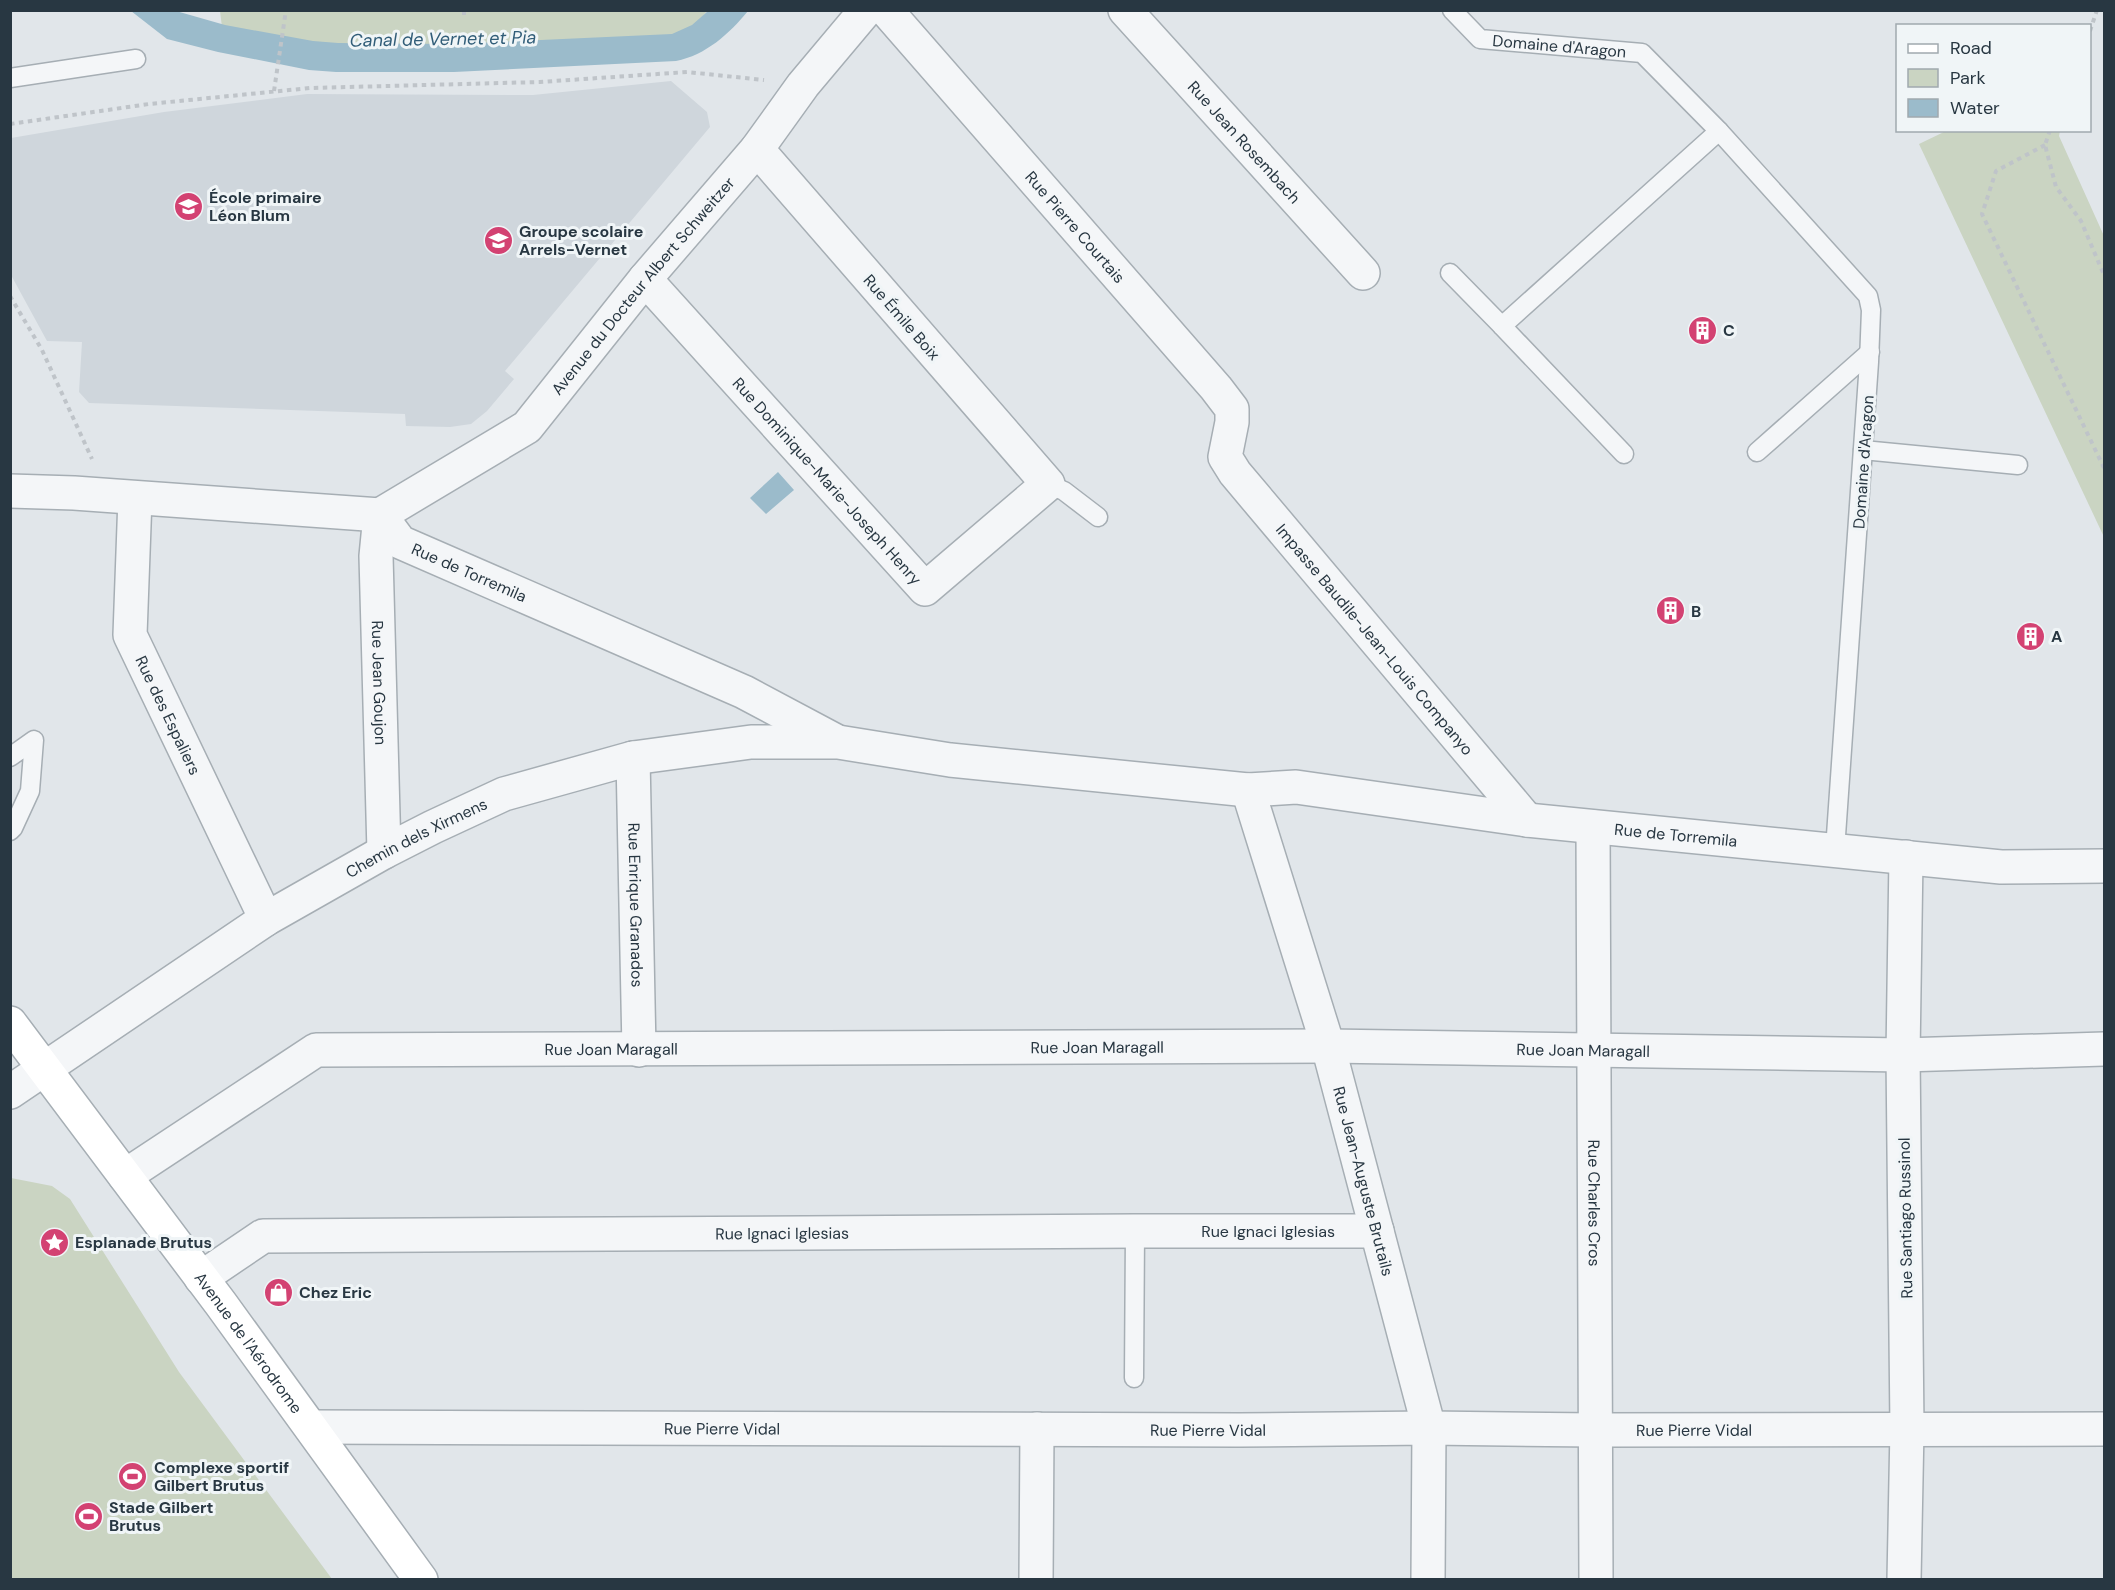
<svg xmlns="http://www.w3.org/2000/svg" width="2115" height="1590" viewBox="0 0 2115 1590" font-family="'DM Sans',sans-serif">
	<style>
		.built { fill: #cfd6dc }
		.green { fill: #cad4c2 }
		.water { fill: #9bbbcb }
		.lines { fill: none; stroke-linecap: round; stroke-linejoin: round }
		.service-casing { stroke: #a6aeb4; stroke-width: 21 }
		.minor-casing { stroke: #a6aeb4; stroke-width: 36 }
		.secondary-casing { stroke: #a6aeb4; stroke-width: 36 }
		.path { stroke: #bfc4c9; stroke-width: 4; stroke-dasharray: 4.5 4.5; stroke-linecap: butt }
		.service { stroke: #f4f6f8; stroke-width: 18 }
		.minor { stroke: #f4f6f8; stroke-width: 33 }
		.secondary { stroke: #fff; stroke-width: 33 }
		.labels { text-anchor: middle; stroke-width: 6; stroke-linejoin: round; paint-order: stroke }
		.street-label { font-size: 16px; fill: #283742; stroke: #f0f5f7 }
		.poi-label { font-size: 16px; font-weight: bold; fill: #283742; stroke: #f0f5f7; text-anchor: start }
		.water-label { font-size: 18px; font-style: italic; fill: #315d78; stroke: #f0f5f7 }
	</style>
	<rect width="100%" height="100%" fill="#e1e6ea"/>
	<path class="built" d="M671,81L707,112L710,127L505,371L514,379L487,411L471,424L450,427L406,426L405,414L89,403L79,392L82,342L47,341L11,275V138L164,112L307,94L533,95Z"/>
	<path class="green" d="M220,11H707L675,49L406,60L222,27Z
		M1946,131H2060L2059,136L2104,236V537L1919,144Z
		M11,1178L52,1186L70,1199L179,1372L332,1579H11Z"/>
	<path class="water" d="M131,11H176L225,25L313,41L338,43L453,44L672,34L692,25L708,11H748C729,34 706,55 676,61L454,72H336L309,70L218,52L167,39Z
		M778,472L794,490L766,514L750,498Z"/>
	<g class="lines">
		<defs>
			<g id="service">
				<path id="s1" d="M1452,10L1480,39L1642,53L1719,131"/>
				<path d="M10,78L136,59"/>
				<path d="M1450,273L1502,326"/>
				<path d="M1863,450L2018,465"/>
				<path d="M1757,452L1870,352"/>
				<path d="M1624,454L1502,326L1719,131L1868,296L1871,310L1869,362L1835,850"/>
				<path d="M1048,484L1064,491L1098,517"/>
				<path d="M10,757L34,740L30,791L13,828L10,831"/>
				<path d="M1134,1378L1135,1231"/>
			</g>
			<g id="minor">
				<path id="s2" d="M886,10L1216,388L1232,409V422L1225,457L1235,473L1527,820"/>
				<path id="s3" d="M1125,10L1363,273"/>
				<path id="s4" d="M645,279L925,589L1048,484L757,149"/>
				<path id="s5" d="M10,491L74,493L380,515L400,542L744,692L834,740"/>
				<path id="s6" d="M135,498L130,635L266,919"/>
				<path id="s7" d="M380,515L527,427L645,279L757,149L803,85L866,10"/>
				<path id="s8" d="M380,515L376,556L384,852"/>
				<path id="s9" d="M633,758L639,1050"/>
				<path id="s10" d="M1248,790L1328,1046L1429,1428L1428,1580"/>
				<path id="s11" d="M1593,827L1596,1580"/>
				<path id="s12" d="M10,1092L266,919L384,852L433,827L504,794L633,758L751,742H838L950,760L1248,790L1296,787L1527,820L2001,867L2104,866"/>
				<path id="s13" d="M125,1176L316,1050L1328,1046L1903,1055L2104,1049"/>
				<path id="s14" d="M201,1278L263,1236L1135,1231H1377"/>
				<path id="s15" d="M311,1427L1239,1430L1429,1428L1595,1430L2104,1429"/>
				<path d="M1036,1580L1037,1429"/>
				<path d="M1904,1580L1907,1428L1903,1055L1906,857"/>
			</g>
			<g id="secondary">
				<path id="s16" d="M10,1023L221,1304L421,1580"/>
			</g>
		</defs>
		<use href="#service" class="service-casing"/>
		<use href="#minor" class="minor-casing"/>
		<use href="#secondary" class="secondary-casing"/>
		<path class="path" d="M464,15V10
			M2090,31L2097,10
			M274,91L286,10
			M10,124L149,104L310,88L540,82L687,72L764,80
			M2050,130L2045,145L2056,187L2081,221L2104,275
			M2045,145L1996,171L1982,214L2104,468
			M10,296L42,350L92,459"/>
		<use href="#service" class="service"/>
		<use href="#minor" class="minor"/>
		<use href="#secondary" class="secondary"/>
	</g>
	<defs>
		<symbol id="school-disc" viewBox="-11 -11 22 22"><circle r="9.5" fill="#d34272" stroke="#f0f5f7"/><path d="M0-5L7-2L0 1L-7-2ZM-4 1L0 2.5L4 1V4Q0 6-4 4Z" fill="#fff"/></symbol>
		<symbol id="building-disc" viewBox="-11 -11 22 22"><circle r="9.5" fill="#d34272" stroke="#f0f5f7"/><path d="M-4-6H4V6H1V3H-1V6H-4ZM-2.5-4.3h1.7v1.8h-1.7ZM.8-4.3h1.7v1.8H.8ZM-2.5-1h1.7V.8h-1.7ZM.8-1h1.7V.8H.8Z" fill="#fff"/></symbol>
		<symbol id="sight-disc" viewBox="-11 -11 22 22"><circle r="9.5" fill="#d34272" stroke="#f0f5f7"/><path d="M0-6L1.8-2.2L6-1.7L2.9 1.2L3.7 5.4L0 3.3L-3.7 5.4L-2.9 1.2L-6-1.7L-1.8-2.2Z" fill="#fff"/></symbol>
		<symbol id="shop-disc" viewBox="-11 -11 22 22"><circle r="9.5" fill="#d34272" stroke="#f0f5f7"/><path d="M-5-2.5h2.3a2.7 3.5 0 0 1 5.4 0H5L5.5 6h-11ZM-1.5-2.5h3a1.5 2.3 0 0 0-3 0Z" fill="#fff"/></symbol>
		<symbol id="stadium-disc" viewBox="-11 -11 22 22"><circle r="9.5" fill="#d34272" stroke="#f0f5f7"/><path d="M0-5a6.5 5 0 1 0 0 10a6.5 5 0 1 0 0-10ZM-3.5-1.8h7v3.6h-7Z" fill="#fff"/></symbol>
	</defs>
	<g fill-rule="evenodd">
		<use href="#school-disc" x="172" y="190" width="33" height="33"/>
		<use href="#school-disc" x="482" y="224" width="33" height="33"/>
		<use href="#building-disc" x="1686" y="314" width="33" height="33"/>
		<use href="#building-disc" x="1654" y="594" width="33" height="33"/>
		<use href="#building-disc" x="2014" y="620" width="33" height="33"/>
		<use href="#sight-disc" x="38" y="1226" width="33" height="33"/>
		<use href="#shop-disc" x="262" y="1276" width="33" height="33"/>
		<use href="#stadium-disc" x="116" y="1460" width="33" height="33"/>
		<use href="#stadium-disc" x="72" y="1500" width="33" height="33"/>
	</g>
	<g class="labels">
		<g class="street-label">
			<text dy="6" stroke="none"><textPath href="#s1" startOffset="120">Domaine d'Aragon</textPath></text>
			<text dy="6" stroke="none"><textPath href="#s3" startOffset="178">Rue Jean Rosembach</textPath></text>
			<text dy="6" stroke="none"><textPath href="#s2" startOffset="288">Rue Pierre Courtais</textPath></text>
			<text dy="6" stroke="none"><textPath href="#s7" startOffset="354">Avenue du Docteur Albert Schweitzer</textPath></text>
			<text transform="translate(902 317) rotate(49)" y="6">Rue Émile Boix</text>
			<text transform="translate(1863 462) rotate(-86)" y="6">Domaine d'Aragon</text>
			<text dy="6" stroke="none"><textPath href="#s4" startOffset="272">Rue Dominique-Marie-Joseph Henry</textPath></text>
			<text dy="6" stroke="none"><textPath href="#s5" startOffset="480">Rue de Torremila</textPath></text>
			<text dy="6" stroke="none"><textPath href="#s2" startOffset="813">Impasse Baudile-Jean-Louis Companyo</textPath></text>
			<text dy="6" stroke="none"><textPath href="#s8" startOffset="168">Rue Jean Goujon</textPath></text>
			<text dy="6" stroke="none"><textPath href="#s6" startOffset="226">Rue des Espaliers</textPath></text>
			<text dy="6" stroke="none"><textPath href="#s12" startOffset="1762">Rue de Torremila</textPath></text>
			<text dy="6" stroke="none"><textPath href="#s12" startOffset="480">Chemin dels Xirmens</textPath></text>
			<text dy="6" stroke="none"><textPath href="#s9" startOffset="147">Rue Enrique Granados</textPath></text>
			<text dy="6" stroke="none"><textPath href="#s13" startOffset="1010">Rue Joan Maragall</textPath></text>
			<text dy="6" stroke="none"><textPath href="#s13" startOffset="1496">Rue Joan Maragall</textPath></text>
			<text dy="6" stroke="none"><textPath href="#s13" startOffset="524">Rue Joan Maragall</textPath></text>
			<text dy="6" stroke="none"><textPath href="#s10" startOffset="408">Rue Jean-Auguste Brutails</textPath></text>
			<text dy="6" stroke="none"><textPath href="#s11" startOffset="376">Rue Charles Cros</textPath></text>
			<text transform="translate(1905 1218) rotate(-91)" y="6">Rue Santiago Russinol</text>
			<text dy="6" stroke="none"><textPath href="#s14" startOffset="1080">Rue Ignaci Iglesias</textPath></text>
			<text dy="6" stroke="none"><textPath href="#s14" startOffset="594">Rue Ignaci Iglesias</textPath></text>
			<text dy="6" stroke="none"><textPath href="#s16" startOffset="399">Avenue de l'Aérodrome</textPath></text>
			<text dy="6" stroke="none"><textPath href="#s15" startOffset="411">Rue Pierre Vidal</textPath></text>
			<text dy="6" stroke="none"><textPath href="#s15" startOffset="897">Rue Pierre Vidal</textPath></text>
			<text dy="6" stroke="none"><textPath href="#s15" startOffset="1383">Rue Pierre Vidal</textPath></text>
		</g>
		<g class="poi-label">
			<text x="209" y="203">École primaire<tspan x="209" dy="18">Léon Blum</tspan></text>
			<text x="519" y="237">Groupe scolaire<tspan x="519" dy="18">Arrels-Vernet</tspan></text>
			<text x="1723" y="336">C</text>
			<text x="1691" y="617">B</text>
			<text x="2051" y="642">A</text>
			<text x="75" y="1248">Esplanade Brutus</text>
			<text x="299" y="1298">Chez Eric</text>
			<text x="154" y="1473">Complexe sportif<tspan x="154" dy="18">Gilbert Brutus</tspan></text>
			<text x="109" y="1513">Stade Gilbert<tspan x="109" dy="18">Brutus</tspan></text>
		</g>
		<g class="water-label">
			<text transform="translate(443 39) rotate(-1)" y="6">Canal de Vernet et Pia</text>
		</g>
	</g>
	<rect width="2115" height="1590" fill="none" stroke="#283742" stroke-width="24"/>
	<rect x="1896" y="24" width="195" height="108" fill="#f0f5f7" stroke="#a0a9af" stroke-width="1.5"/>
	<rect x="1908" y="44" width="30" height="9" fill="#ffffff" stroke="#a0a9af" stroke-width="1.5"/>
	<text x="1950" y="54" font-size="18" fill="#283742">Road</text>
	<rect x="1908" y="69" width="30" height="18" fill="#cad4c2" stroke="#a0a9af" stroke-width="1.5"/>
	<text x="1950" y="84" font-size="18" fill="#283742">Park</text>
	<rect x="1908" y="99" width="30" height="18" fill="#9bbbcb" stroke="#a0a9af" stroke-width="1.5"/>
	<text x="1950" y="114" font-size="18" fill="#283742">Water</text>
</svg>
